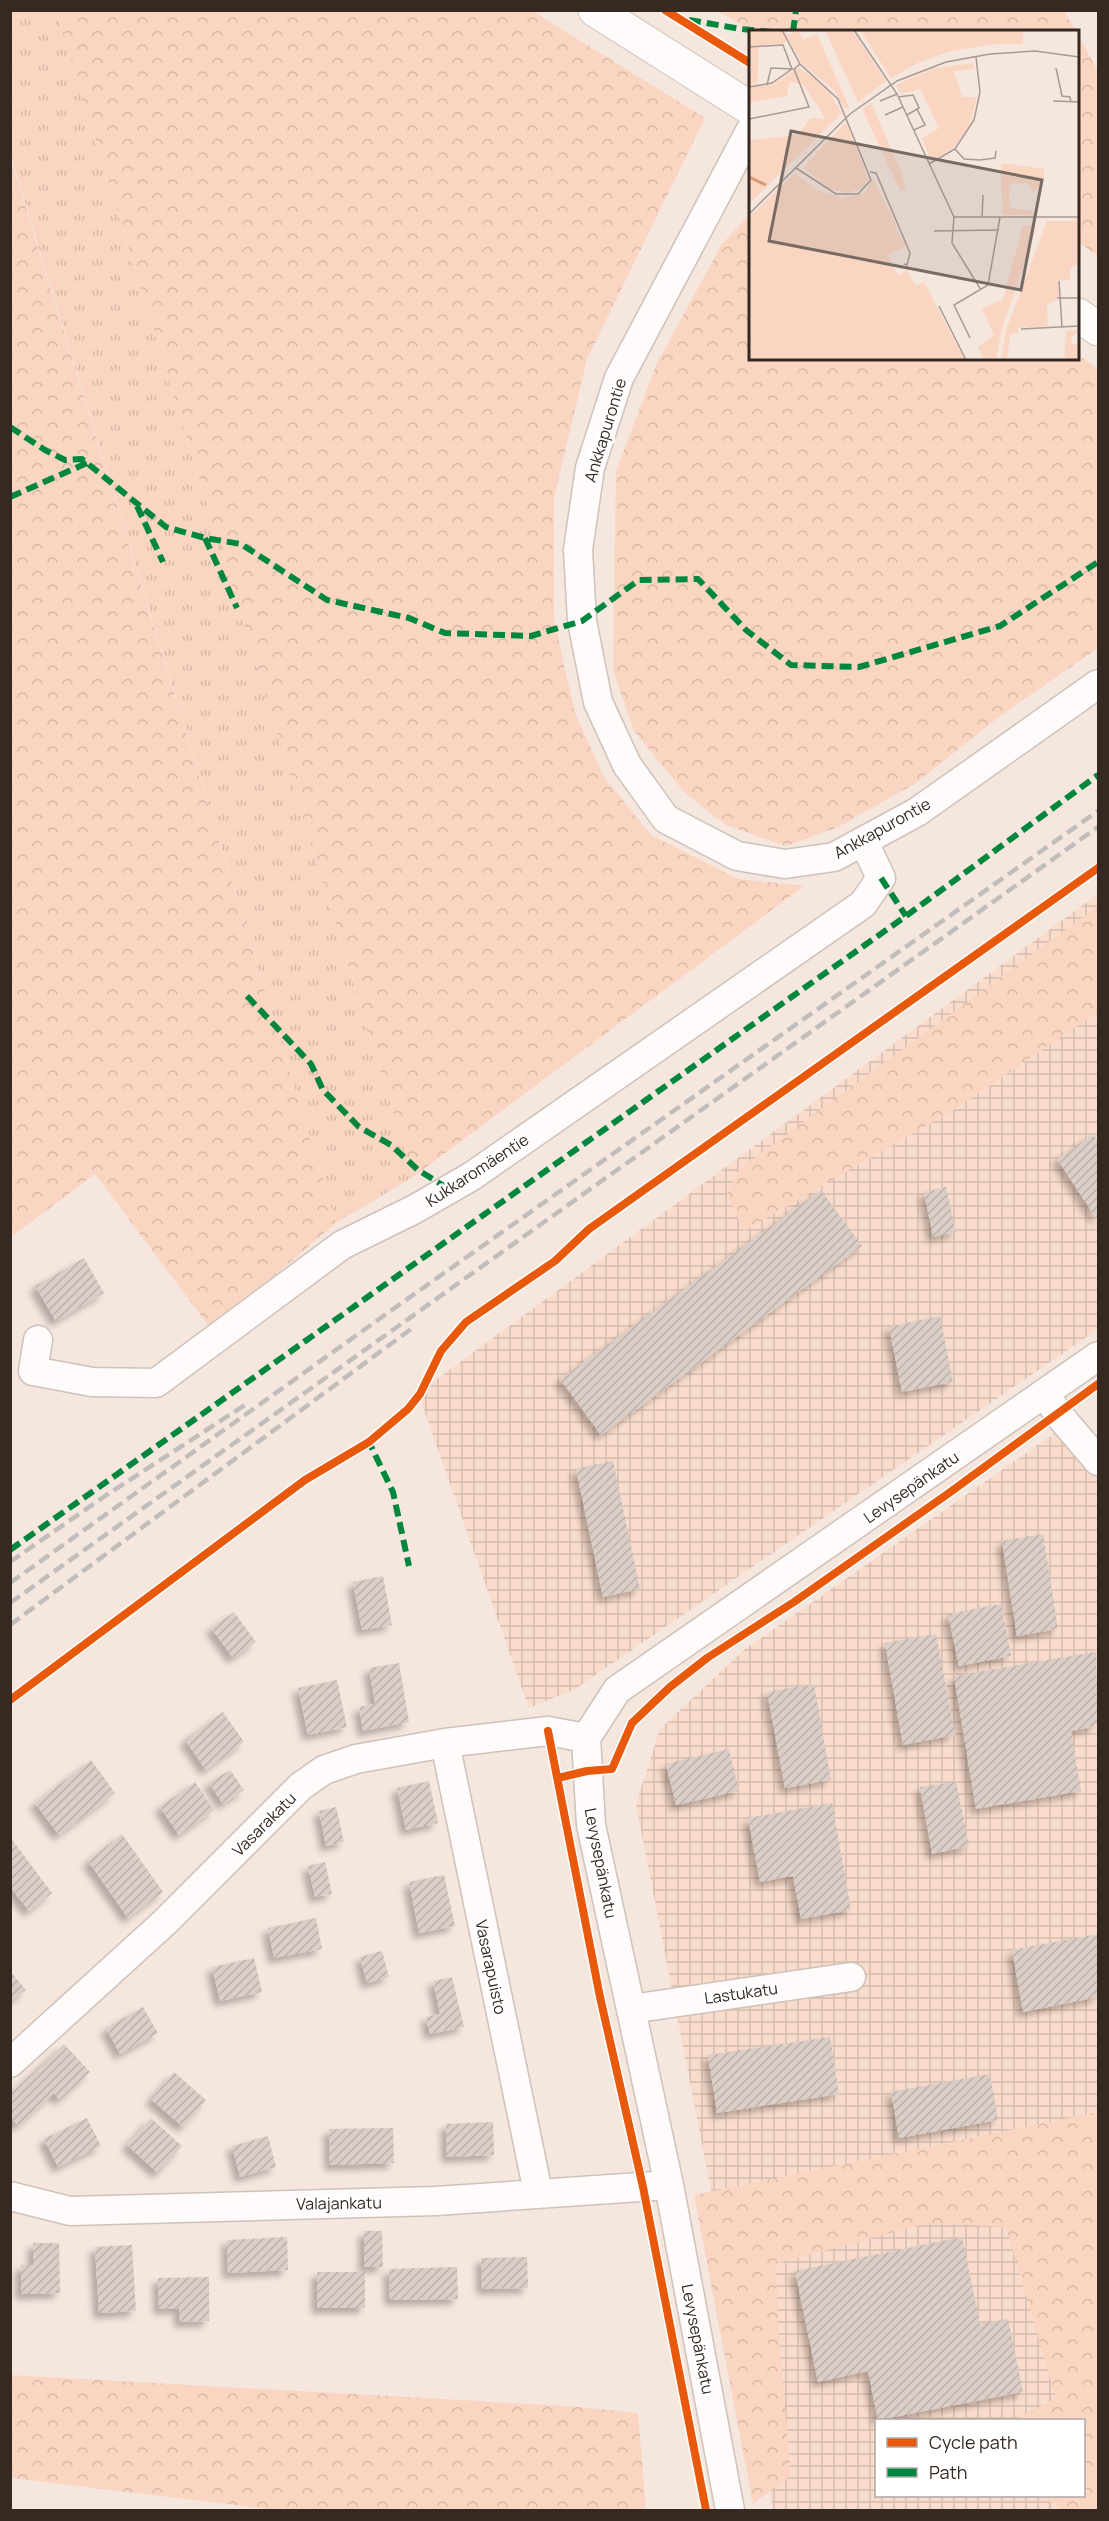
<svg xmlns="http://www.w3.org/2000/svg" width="1109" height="2521" viewBox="0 0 1109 2521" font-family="Manrope,sans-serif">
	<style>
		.industrial { fill: url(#industrial-grid); fill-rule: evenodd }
		.grass { fill: url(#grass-tufts) }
		.forest { fill: url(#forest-crowns) }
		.building { fill: url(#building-hatch); filter: url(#shadow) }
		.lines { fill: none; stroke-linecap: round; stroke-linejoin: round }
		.minor-casing { stroke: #cec2bb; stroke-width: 31 }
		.major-casing { stroke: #cec2bb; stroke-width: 35 }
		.minor { stroke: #fefbfa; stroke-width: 28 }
		.major { stroke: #fefbfa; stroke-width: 33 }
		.rail { stroke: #c1bdbb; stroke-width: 4.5; stroke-dasharray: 12 6; stroke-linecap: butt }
		.quiet { stroke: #00873e; stroke-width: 6; stroke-dasharray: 12 6; stroke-linecap: butt }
		.cycleway-casing { stroke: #fff; stroke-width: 11 }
		.cycleway { stroke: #e8590c; stroke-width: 8 }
		.labels { text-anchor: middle; stroke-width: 6; stroke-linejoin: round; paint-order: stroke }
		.street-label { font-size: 16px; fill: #352922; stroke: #fff }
		.inset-river { fill: none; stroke: #d79874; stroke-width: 3 }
		.inset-road { fill: none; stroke: #a89a93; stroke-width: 1.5 }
		.view { fill: #786b64; fill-opacity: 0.15; stroke: #786b64; stroke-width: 3 }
		.inset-edge { fill: none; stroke: #352922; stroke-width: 3 }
	</style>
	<defs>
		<pattern id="industrial-grid" width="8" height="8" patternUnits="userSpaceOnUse" patternTransform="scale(1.5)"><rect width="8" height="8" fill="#f9dccc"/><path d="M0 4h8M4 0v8" fill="none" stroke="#d6bdaf"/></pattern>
		<pattern id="grass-tufts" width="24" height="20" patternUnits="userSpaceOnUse" patternTransform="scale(1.5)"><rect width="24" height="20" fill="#fad6c2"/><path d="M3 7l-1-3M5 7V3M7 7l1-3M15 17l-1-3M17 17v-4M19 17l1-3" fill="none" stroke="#d7b8a6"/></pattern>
		<pattern id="forest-crowns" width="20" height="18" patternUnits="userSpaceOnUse" patternTransform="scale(1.5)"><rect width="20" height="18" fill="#fad6c2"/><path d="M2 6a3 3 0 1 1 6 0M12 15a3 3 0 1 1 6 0" fill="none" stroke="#d7b8a6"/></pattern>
		<pattern id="building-hatch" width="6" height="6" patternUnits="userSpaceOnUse" patternTransform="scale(1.5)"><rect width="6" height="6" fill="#dbcec7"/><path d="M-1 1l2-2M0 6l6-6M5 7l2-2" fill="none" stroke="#bdb1ab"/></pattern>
		<filter id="shadow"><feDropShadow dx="-5.5" dy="5.5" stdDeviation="3" flood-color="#0004"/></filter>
	</defs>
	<rect width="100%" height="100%" fill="#f5e6de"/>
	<path class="industrial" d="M1098,894V1329L575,1689L529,1708L418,1393Z
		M1075,1419L1098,1443V2510H773L636,1804L660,1729L744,1650ZM876,2420H1084V2496H876Z"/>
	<path class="grass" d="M10,11H56L413,1177L336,1223L11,156Z"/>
	<path class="forest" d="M56,11H532L705,118L587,359L554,498V620L575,713L604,777L651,835L738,879L804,886L413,1177Z
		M717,11H1064L1076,31H753Z
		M1078,35L1098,71V256L1078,242Z
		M10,156L336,1223L211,1329L95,1174L11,1237Z
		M750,214V358H1078V355L1098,369V648L1000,716L916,783L838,827L786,846L726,825L685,793L634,731L613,670L616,471L657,363L722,244Z
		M1098,906V1012L957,1108L744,1231L727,1194L739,1169Z
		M1098,2112V2510H1067L1038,2496H1084V2420H1014L1056,2398L1006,2227L928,2223L775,2264L780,2352L791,2475L753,2504L694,2195Z
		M11,2375L567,2406L638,2413L646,2510H276L11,2478Z"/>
	<path class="building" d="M1093,1134L1098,1142V1221L1057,1159Z
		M946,1187L956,1232L933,1237L924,1192Z
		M821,1190L862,1246L601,1435L560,1379Z
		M84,1258L104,1293L56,1321L35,1286Z
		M940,1316L953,1382L902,1392L889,1327Z
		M613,1461L640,1589L603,1597L576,1469Z
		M1043,1534L1058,1629L1017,1636L1002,1541Z
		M383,1576L392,1625L362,1630L353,1582Z
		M1001,1604L1011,1656L959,1666L948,1614Z
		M234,1612L256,1642L233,1658L211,1628Z
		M936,1634L955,1735L903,1745L885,1643Z
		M1096,1652L1098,1720L1092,1727L1071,1731L1081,1791L976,1809L954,1676Z
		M399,1663L409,1722L363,1731L359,1707L375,1704L369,1668Z
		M337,1680L347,1727L308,1735L298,1688Z
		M814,1684L831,1780L785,1788L767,1692Z
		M223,1712L244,1742L206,1770L185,1740Z
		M729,1749L739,1791L676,1805L666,1764Z
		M91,1760L115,1793L59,1835L35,1803Z
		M230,1770L244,1790L223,1804L209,1783Z
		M429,1781L438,1823L406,1830L397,1788Z
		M195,1782L214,1810L179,1835L160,1807Z
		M956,1782L969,1846L932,1854L920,1787Z
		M832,1803L851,1910L801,1919L793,1876L760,1882L748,1818Z
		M336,1807L344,1842L326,1846L319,1811Z
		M122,1834L163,1892L128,1918L88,1861Z
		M10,1837L52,1893L29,1911L10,1887Z
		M325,1862L332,1894L315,1897L308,1866Z
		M444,1875L455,1926L419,1933L409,1882Z
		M316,1918L322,1949L274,1958L268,1928Z
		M1098,1934V1997L1023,2012L1012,1950Z
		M382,1951L389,1977L367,1983L360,1957Z
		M254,1958L262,1992L220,2001L212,1967Z
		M10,1971L26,1990L10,2002Z
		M452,1977L464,2027L430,2034L426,2017L440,2014L433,1981Z
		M143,2007L158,2033L120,2054L106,2028Z
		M830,2037L839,2094L717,2113L708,2055Z
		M64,2044L90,2072L60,2100L54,2093L18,2126L10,2117V2094Z
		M174,2072L206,2100L183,2127L151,2099Z
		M990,2074L998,2120L899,2138L891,2092Z
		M87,2118L101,2146L58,2167L44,2139Z
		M151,2118L182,2146L158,2173L127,2145Z
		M493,2122L494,2155L447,2157L446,2124Z
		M393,2128L394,2163L330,2165L329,2129Z
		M268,2136L276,2167L240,2177L232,2146Z
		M364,2231H382L383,2267H364Z
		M287,2237L288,2270L228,2273L227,2240Z
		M962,2237L980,2324L1008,2319L1023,2392L878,2420L868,2371L818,2382L795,2271Z
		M33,2243H59L60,2293L21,2294V2265H33Z
		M132,2245L136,2311L99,2313L95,2247Z
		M527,2257L528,2288L482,2289L481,2258Z
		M457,2267L458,2299L390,2300L389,2269Z
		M317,2272H365V2308H317Z
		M209,2277V2321L180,2322L179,2308L159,2309L158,2278Z"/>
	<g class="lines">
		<defs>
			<path id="minor" d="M750,131L619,378L590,468L578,550L582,621L598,702L627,765L666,819L737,856L785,864L834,857L917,812L1098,684
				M38,1340L33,1371L92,1382L156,1383L342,1245L415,1209L472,1176L863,904L881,878L864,842
				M1045,1393L1058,1414L1098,1461
				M445,1743L538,2192
				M631,2009L851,1977
				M10,2063L165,1922L301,1786L324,1770L356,1759L445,1743L548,1731L586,1738
				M10,2196L70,2211L436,2201L669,2185
				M730,2510L669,2185L591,1825L586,1738L617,1690L1098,1356"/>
			<path id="major" d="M595,10L750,108
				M1078,315L1098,329"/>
		</defs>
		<use href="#minor" class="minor-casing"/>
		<use href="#major" class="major-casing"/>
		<use href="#minor" class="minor"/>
		<use href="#major" class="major"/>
		<path class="rail" d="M10,1562L105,1496L248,1403
			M10,1583L389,1312L1098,811
			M10,1603L1098,827
			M10,1625L411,1329"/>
		<path class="quiet" d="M689,20L741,29L771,32
			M793,32L796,10
			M10,427L45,450L65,460L82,459L166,527L205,538L241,544L327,600L409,618L445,633L531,636L582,621L639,580L698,579L746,630L791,665L859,667L1000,626L1098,562
			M10,497L87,463
			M137,506L163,562
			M205,538L237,608
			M881,878L906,916
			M247,996L311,1064L323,1090L359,1127L391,1145L418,1170L449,1189
			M372,1440L369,1442L393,1492L409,1566
			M10,1550L906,916L1098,775"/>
		<defs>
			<path id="cycleway" d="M665,10L750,63
				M10,1700L305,1480L369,1442L408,1409L420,1394L441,1351L466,1322L555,1261L589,1229L1098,868
				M548,1731L600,1997L643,2187L706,2510
				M558,1778L587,1771L612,1769L632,1723L670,1687L707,1658L794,1602L949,1493L1098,1384"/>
		</defs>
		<use href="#cycleway" class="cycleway-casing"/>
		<use href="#cycleway" class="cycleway"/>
	</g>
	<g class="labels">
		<g class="street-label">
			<text transform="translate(605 430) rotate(-73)" y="6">Ankkapurontie</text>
			<text transform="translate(882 828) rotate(-29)" y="6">Ankkapurontie</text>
			<text transform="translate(477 1170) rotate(-33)" y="6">Kukkaromäentie</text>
			<text transform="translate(911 1487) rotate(-35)" y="6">Levysepänkatu</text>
			<text transform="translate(264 1824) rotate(-45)" y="6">Vasarakatu</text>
			<text transform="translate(601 1863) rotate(79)" y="6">Levysepänkatu</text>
			<text transform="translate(491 1967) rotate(78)" y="6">Vasarapuisto</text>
			<text transform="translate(741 1993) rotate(-8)" y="6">Lastukatu</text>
			<text transform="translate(339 2203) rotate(-1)" y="6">Valajankatu</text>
			<text transform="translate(698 2339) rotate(79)" y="6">Levysepänkatu</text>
		</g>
	</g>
	<g transform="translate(749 30)">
		<rect width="330" height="330" fill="#f5e6de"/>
		<path d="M246,0H274V14H246ZM10,15L8,57L0,47V16ZM146,193L149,202L0,217V208Z" fill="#fad6c2"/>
		<path d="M0,0H36L38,5L50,1L54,10L68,4L100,77L96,79L85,60L53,34L39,8L35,14L0,16ZM76,0H103L137,51L109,72ZM111,0H246V14L202,21L169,33L142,48ZM225,33V39L205,41L213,67H228L219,100L204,118L183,132L173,108L190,98L171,59L152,64L147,55L185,38ZM50,37L77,57L93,83L0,174V110L41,106L50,103L62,88L77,89L54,54L40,52L38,66L0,72V47H4V56L23,55ZM122,73L150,137L158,161L151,160L113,79ZM97,92L120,149L113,158L99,163L79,159L55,137ZM252,133L295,139V149L284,164L280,153L262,154L260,162L261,178L283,181L285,185H253ZM46,143L68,160L93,168L116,163L124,148L146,193L0,208V187ZM298,191H330V233L321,239V250L310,251V268L298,275L299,296L269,298V303L261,304L258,330H252L257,300ZM274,195L288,196L252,302L247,330H235L229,317L245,305L233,279L254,269ZM149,202L157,216L139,225L149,245L158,240L167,256L175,252L216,330H0V217ZM330,300L322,309L323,314L330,315V330H319L315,326L317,301Z" fill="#fad6c2"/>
		<path class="inset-river" d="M0,147L17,155"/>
		<path class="inset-road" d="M33,0L51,34L89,69L122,150L109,164H87L47,138M105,0L148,64L205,187H330M0,17L34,15L43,39L23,53L0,57M307,38L313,66L321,67L322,72M18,55L22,38L44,39M149,67L164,65L170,78L158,85M131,71L148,64M304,71L330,72M136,85L154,77M0,89L60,77L45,39L51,34M165,100L176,95L168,79M206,119L215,129L231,130L246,128L247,121M180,134L206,119L225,90L231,62L227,27M121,142L127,143L161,223L158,235L155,234M0,184L101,84L148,51L197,32L241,24L286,21L330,27M205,187L203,213L232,260M233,187L234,165M185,201L250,200M310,251L313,297M308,268H330M190,276L217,330M272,299L330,296M221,308L205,275L239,255L251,187"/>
		<path class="view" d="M42,101L293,150L272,260L20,211Z"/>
		<rect width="330" height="330" class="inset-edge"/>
	</g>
	<rect width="1109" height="2521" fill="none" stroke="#352922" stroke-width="24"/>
	<rect x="875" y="2419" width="210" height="78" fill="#ffffff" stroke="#aea9a7" stroke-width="1.5"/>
	<rect x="887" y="2438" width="30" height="9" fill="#e8590c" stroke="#aea9a7" stroke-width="1.5"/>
	<text x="929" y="2449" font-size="18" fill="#352922">Cycle path</text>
	<rect x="887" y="2468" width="30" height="9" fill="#00873e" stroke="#aea9a7" stroke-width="1.5"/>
	<text x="929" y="2479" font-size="18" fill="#352922">Path</text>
</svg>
